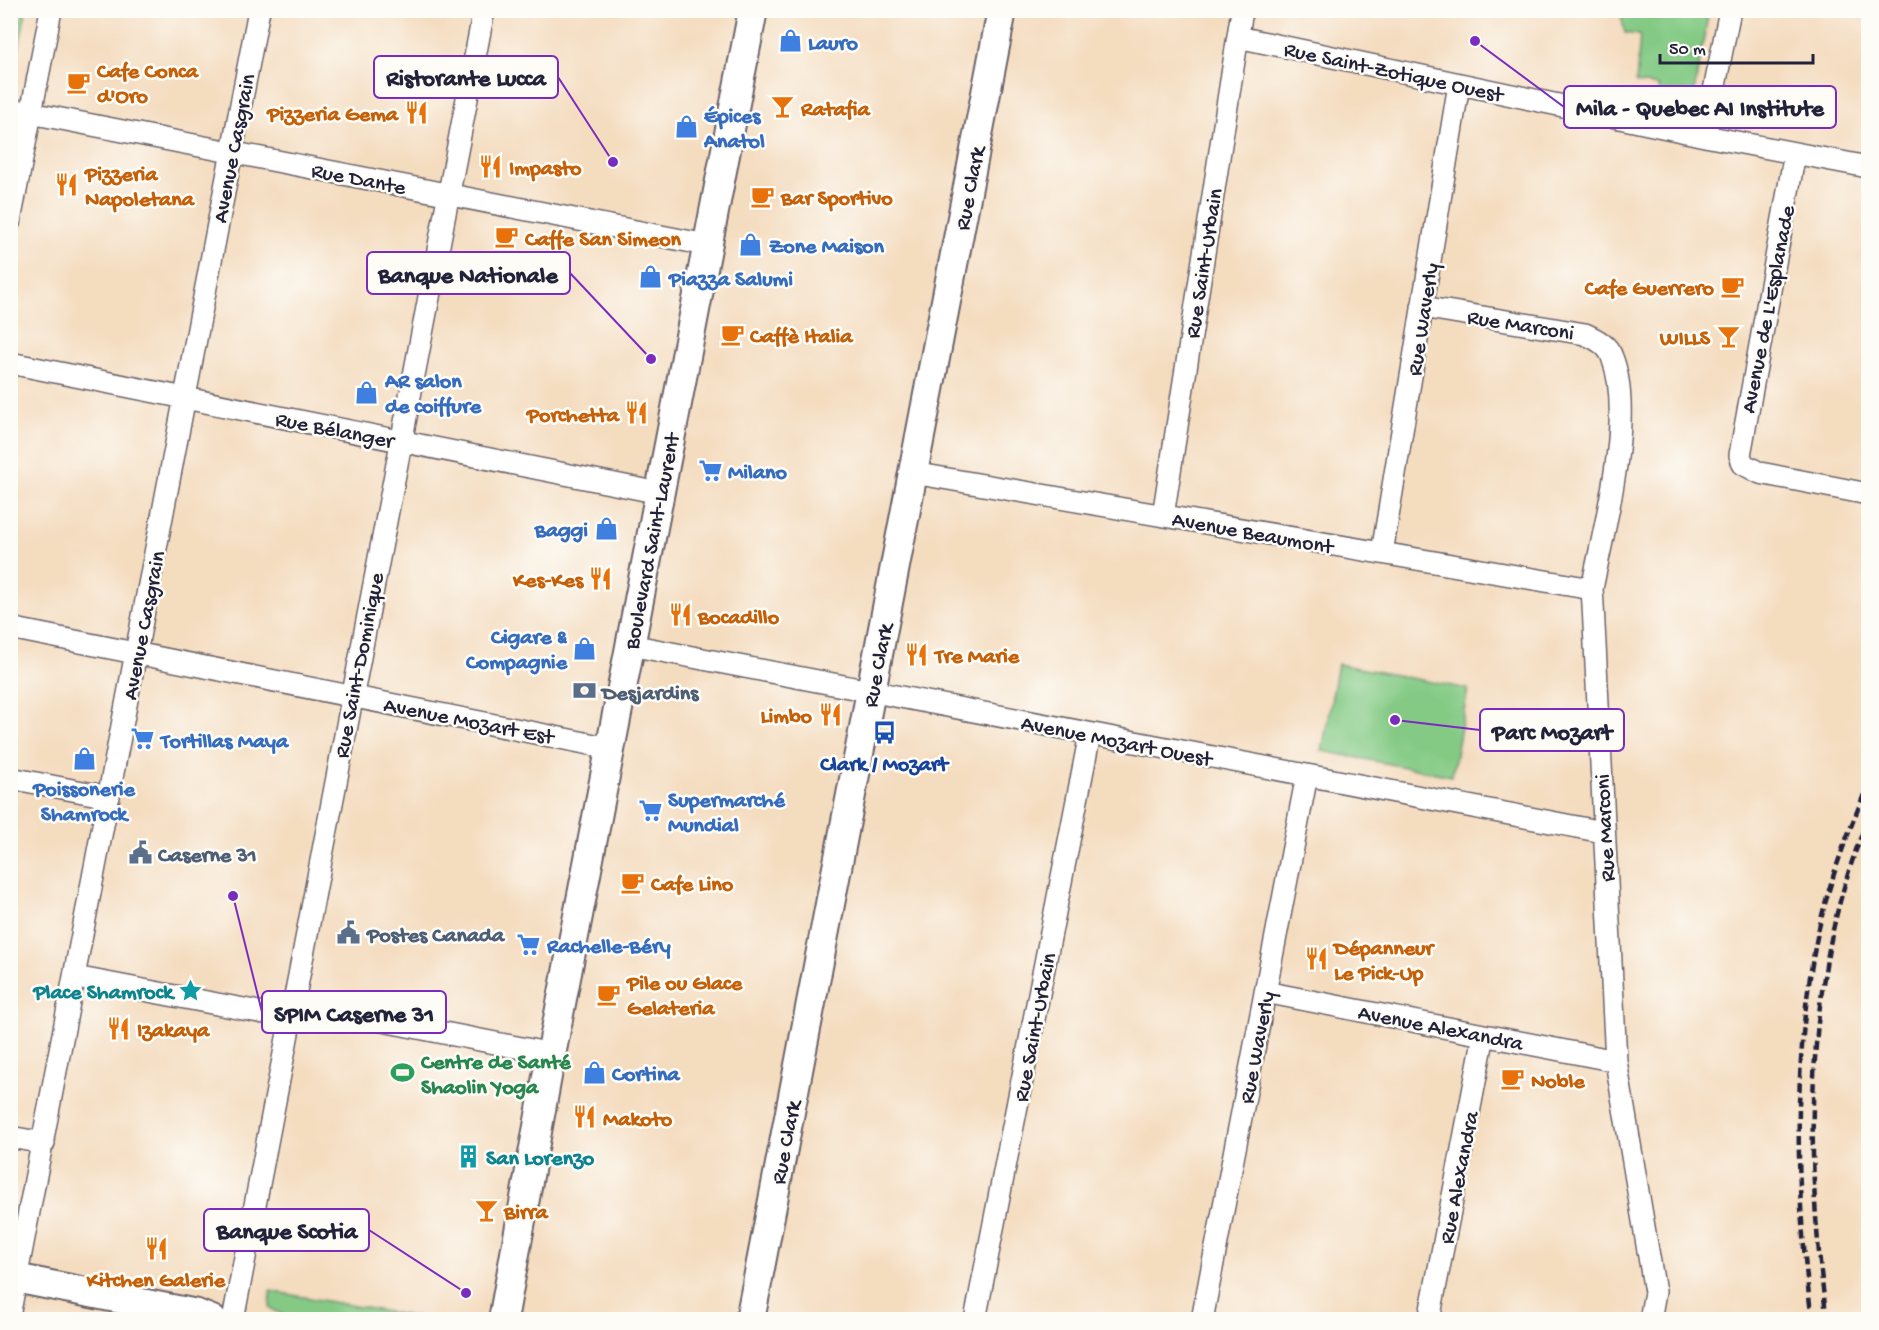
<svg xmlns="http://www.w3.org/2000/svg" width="1879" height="1330" viewBox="0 0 1879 1330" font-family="'Gochi Hand',sans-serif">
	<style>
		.green { fill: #84ca85; stroke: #537660; stroke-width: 1.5 }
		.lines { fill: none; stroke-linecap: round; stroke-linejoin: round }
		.minor-casing { stroke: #6c6369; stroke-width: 24 }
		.secondary-casing { stroke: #6c6369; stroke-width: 32 }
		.minor { stroke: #fff; stroke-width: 21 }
		.secondary { stroke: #fff; stroke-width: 28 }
		.rail { stroke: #22223b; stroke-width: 4.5; stroke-dasharray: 9 4.5; stroke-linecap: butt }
		.labels { text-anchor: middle; stroke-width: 5; stroke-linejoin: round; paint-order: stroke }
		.shop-label { font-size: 22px; font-weight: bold; fill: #366cbe; stroke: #fdfcf7; text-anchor: start }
		.food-label { font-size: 22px; font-weight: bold; fill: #c56008; stroke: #fdfcf7; text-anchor: start }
		.street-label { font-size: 22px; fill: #22223b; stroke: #fdfcf7 }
		.service-label { font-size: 22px; font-weight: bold; fill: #4e5e75; stroke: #fdfcf7; text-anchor: start }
		.transit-label { font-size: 22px; font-weight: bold; fill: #164399; stroke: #fdfcf7 }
		.culture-label { font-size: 22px; font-weight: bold; fill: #0d838f; stroke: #fdfcf7; text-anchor: end }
		.leisure-label { font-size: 22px; font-weight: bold; fill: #27864d; stroke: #fdfcf7; text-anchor: start }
		.leader { fill: none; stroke: #7b2cbf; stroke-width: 2 }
		.callout-dot { fill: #7b2cbf; stroke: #fdfcf7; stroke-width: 2 }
		.callout { fill: #fdfcf7; stroke: #7b2cbf; stroke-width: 2 }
		.callout-label { font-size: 24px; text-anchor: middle; font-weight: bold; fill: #22223b }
	</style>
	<rect width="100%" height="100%" fill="#fdfcf7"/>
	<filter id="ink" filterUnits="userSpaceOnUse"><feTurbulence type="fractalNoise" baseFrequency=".0167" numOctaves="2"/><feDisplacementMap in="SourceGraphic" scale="12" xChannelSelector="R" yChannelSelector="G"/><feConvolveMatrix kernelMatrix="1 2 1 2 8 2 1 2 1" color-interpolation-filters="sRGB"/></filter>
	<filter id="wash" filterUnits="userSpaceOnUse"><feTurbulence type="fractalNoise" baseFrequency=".008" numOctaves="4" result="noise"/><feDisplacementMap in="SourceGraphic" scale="24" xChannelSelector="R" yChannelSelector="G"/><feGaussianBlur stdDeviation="1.35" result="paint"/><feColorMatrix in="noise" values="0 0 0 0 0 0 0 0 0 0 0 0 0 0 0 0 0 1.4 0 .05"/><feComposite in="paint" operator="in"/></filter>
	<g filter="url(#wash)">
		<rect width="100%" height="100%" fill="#f4dcbf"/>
		<path class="green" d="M10,11H26L12,82H10Z
			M1620,11H1676L1708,16L1692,102L1685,105L1657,99L1659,86L1636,83L1640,35L1625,33Z
			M1338,664L1468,689L1452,776L1322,751Z
			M270,1291L428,1319H291L270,1308Z"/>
	</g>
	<g filter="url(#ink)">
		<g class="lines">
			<defs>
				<path id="minor" d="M1238,37L1705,136L1868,167
					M10,109L707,245
					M1705,136L1730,10
					M1795,153L1740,455L1743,464L1760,473L1868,494
					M10,221L51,10
					M1422,307L1585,334C1596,339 1608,345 1612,357C1635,416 1604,527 1592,589L1593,605L1616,1061L1655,1292L1650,1320
					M10,363L660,493
					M913,473L1592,589
					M1163,516L1242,10
					M1382,553L1459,84
					M10,628L610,748
					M630,645L1603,832
					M10,778L109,797
					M75,977L264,1013L321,1009L552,1054
					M1265,992L1616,1061
					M10,1137L44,1143
					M10,1311L259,10
					M233,1320L484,10
					M975,1320L1090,734
					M1202,1320L1307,775
					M1429,1320L1484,1035"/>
				<path id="secondary" d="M10,1277L197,1314L212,1320
					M503,1320L548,1071L753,10
					M750,1320L1002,10"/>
			</defs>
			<use href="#minor" class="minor-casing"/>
			<use href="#secondary" class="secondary-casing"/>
			<use href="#minor" class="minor"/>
			<use href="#secondary" class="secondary"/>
			<path class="rail" d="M1812,1320C1796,1199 1792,1073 1814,953C1824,895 1845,839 1868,785
				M1827,1320C1804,1156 1803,974 1868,819"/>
		</g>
	</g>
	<defs>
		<symbol id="shop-bare" viewBox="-9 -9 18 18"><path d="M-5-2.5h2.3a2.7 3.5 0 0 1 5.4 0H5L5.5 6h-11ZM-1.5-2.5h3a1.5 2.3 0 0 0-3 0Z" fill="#3f7fe0" stroke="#fdfcf7" stroke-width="2.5" paint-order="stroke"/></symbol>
		<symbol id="cafe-bare" viewBox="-9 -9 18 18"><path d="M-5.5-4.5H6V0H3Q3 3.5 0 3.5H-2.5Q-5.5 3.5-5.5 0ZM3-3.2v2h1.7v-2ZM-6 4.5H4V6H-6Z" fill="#e8710a" stroke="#fdfcf7" stroke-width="2.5" paint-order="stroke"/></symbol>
		<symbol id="bar-bare" viewBox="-9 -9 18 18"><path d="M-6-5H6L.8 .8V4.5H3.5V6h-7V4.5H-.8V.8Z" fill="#e8710a" stroke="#fdfcf7" stroke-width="2.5" paint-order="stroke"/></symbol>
		<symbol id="restaurant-bare" viewBox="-9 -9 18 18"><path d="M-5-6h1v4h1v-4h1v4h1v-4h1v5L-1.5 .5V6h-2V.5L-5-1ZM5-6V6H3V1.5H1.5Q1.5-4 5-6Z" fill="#e8710a" stroke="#fdfcf7" stroke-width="2.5" paint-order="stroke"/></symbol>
		<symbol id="supermarket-bare" viewBox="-9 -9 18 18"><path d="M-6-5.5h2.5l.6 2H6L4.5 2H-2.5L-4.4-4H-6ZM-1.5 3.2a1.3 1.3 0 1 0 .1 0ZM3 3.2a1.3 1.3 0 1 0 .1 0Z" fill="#3f7fe0" stroke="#fdfcf7" stroke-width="2.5" paint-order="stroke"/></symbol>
		<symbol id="bank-bare" viewBox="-9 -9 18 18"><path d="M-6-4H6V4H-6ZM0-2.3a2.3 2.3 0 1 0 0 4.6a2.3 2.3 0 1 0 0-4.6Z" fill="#5c6f8a" stroke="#fdfcf7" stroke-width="2.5" paint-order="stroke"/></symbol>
		<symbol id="bus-bare" viewBox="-9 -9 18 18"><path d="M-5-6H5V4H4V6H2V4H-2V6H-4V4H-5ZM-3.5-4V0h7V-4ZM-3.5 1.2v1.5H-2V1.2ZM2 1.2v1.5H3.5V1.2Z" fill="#1a4fb4" stroke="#fdfcf7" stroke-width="2.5" paint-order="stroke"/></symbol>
		<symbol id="civic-bare" viewBox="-9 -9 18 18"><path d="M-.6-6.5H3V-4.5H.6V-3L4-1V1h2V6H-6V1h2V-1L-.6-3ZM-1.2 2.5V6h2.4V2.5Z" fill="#5c6f8a" stroke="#fdfcf7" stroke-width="2.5" paint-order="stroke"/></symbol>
		<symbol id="sight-bare" viewBox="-9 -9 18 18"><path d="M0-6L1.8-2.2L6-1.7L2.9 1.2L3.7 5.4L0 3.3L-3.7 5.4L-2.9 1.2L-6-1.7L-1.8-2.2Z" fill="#0f9aa8" stroke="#fdfcf7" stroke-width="2.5" paint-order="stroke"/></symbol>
		<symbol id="stadium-bare" viewBox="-9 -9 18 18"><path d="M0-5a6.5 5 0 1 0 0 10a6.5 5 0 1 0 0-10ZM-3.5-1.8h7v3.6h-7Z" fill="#2e9e5b" stroke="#fdfcf7" stroke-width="2.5" paint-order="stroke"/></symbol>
		<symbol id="building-bare" viewBox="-9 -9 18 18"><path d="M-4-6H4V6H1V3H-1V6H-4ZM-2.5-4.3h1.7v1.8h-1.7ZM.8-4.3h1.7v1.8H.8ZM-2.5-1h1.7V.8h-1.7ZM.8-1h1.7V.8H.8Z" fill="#0f9aa8" stroke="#fdfcf7" stroke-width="2.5" paint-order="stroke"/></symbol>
	</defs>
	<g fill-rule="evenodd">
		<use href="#shop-bare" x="774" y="24" width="33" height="33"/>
		<use href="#cafe-bare" x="62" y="66" width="33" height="33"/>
		<use href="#bar-bare" x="766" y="90" width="33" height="33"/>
		<use href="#restaurant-bare" x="400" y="96" width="33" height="33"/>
		<use href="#shop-bare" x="670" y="110" width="33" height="33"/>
		<use href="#restaurant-bare" x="474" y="150" width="33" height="33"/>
		<use href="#restaurant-bare" x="50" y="168" width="33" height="33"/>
		<use href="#cafe-bare" x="746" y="180" width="33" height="33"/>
		<use href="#cafe-bare" x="490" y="220" width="33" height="33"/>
		<use href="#shop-bare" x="734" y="228" width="33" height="33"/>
		<use href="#shop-bare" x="634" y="260" width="33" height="33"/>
		<use href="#cafe-bare" x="1716" y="270" width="33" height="33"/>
		<use href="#cafe-bare" x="716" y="318" width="33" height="33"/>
		<use href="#bar-bare" x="1712" y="320" width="33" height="33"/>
		<use href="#shop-bare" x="350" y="376" width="33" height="33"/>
		<use href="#restaurant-bare" x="620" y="396" width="33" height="33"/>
		<use href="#supermarket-bare" x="694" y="454" width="33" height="33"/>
		<use href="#shop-bare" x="590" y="512" width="33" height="33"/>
		<use href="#restaurant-bare" x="584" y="562" width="33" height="33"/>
		<use href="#restaurant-bare" x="664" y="598" width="33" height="33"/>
		<use href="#shop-bare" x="568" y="632" width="33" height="33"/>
		<use href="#restaurant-bare" x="900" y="638" width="33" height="33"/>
		<use href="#bank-bare" x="568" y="674" width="33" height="33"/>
		<use href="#restaurant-bare" x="814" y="698" width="33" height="33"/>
		<use href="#bus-bare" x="868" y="716" width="33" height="33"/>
		<use href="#supermarket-bare" x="126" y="722" width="33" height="33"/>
		<use href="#shop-bare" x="68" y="742" width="33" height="33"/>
		<use href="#supermarket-bare" x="634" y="794" width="33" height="33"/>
		<use href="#civic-bare" x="124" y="836" width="33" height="33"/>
		<use href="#cafe-bare" x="616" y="866" width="33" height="33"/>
		<use href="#civic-bare" x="332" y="916" width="33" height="33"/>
		<use href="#supermarket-bare" x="512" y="928" width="33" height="33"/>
		<use href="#restaurant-bare" x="1300" y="942" width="33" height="33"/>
		<use href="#sight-bare" x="174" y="974" width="33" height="33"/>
		<use href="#cafe-bare" x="592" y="978" width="33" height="33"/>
		<use href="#restaurant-bare" x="102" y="1012" width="33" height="33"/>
		<use href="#shop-bare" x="578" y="1056" width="33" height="33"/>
		<use href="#stadium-bare" x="386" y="1056" width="33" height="33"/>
		<use href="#cafe-bare" x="1496" y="1062" width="33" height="33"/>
		<use href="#restaurant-bare" x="568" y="1100" width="33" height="33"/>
		<use href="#building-bare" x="452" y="1140" width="33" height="33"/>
		<use href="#bar-bare" x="470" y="1194" width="33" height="33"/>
		<use href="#restaurant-bare" x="140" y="1232" width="33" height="33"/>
	</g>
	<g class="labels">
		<g class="shop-label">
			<text x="808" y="49">Lauro</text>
			<text x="704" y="122">Épices<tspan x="704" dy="25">Anatol</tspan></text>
			<text x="769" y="252">Zone Maison</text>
			<text x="669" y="285">Piazza Salumi</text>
			<text x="385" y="387">AR salon<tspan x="385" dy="25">de coiffure</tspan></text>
			<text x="728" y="478">Milano</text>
			<text x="588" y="536" text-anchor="end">Baggi</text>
			<text x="567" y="643" text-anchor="end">Cigare &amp;<tspan x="567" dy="25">Compagnie</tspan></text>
			<text x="161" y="747">Tortillas Maya</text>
			<text x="84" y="795" text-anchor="middle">Poissonerie<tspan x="84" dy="25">Shamrock</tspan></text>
			<text x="668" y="806">Supermarché<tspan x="668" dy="25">Mundial</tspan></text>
			<text x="547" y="952">Rachelle-Béry</text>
			<text x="612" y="1080">Cortina</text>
		</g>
		<g class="food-label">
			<text x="97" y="77">Cafe Conca<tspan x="97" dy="25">d'Oro</tspan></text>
			<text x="801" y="115">Ratafia</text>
			<text x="398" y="120" text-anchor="end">Pizzeria Gema</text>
			<text x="509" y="174">Impasto</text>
			<text x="85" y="180">Pizzeria<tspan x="85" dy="25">Napoletana</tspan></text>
			<text x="781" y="204">Bar Sportivo</text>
			<text x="525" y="245">Caffe San Simeon</text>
			<text x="1714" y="294" text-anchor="end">Cafe Guerrero</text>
			<text x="750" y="342">Caffè Italia</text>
			<text x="1710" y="344" text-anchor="end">WILLS</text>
			<text x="619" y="421" text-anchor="end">Porchetta</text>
			<text x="583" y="586" text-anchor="end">Kes-Kes</text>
			<text x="698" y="623">Bocadillo</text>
			<text x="935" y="662">Tre Marie</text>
			<text x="812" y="722" text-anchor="end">Limbo</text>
			<text x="651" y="890">Cafe Lino</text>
			<text x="1334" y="954">Dépanneur<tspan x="1334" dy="25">Le Pick-Up</tspan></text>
			<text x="627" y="989">Pile ou Glace<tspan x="627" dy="25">Gelateria</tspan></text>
			<text x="137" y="1036">Izakaya</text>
			<text x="1531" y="1087">Noble</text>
			<text x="603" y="1125">Makoto</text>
			<text x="504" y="1218">Birra</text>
			<text x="156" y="1286" text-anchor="middle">Kitchen Galerie</text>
		</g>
		<g class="street-label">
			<text transform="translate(1394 70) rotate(12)" y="8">Rue Saint-Zotique Ouest</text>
			<text transform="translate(232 148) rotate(-79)" y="8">Avenue Casgrain</text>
			<text transform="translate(359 177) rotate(11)" y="8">Rue Dante</text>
			<text transform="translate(968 188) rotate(-79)" y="8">Rue Clark</text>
			<text transform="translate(1202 263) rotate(-81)" y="8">Rue Saint-Urbain</text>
			<text transform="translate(1766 309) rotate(-79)" y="8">Avenue de L'Esplanade</text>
			<text transform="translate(1421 319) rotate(-81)" y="8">Rue Waverly</text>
			<text transform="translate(1521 323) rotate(9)" y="8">Rue Marconi</text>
			<text transform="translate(335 428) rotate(11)" y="8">Rue Bélanger</text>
			<text transform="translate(1253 531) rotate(10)" y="8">Avenue Beaumont</text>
			<text transform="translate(650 541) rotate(-79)" y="8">Boulevard Saint-Laurent</text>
			<text transform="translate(142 625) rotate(-79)" y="8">Avenue Casgrain</text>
			<text transform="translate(357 665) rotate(-79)" y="8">Rue Saint-Dominique</text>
			<text transform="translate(876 665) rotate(-79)" y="8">Rue Clark</text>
			<text transform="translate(469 719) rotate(11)" y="8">Avenue Mozart Est</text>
			<text transform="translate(1117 739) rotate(11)" y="8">Avenue Mozart Ouest</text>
			<text transform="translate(1603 828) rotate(-93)" y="8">Rue Marconi</text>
			<text transform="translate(1441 1026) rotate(11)" y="8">Avenue Alexandra</text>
			<text transform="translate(1033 1027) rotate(-79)" y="8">Rue Saint-Urbain</text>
			<text transform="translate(1255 1047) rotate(-79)" y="8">Rue Waverly</text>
			<text transform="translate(784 1142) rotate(-79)" y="8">Rue Clark</text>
			<text transform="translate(1457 1177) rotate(-79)" y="8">Rue Alexandra</text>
		</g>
		<g class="service-label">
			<text x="602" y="699">Desjardins</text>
			<text x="158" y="861">Caserne 31</text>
			<text x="367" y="941">Postes Canada</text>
		</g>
		<g class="transit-label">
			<text x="884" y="770">Clark / Mozart</text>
		</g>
		<g class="culture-label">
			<text x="173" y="998">Place Shamrock</text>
			<text x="486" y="1164" text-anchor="start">San Lorenzo</text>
		</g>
		<g class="leisure-label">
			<text x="421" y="1068">Centre de Santé<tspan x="421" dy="25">Shaolin Yoga</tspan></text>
		</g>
	</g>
	<path class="leader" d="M613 162L558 77M1475 41L1564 107M651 359L570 273M1395 720L1480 730M233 896L262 1012M466 1293L369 1230"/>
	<g class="callout-dot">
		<circle cx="613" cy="162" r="6"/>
		<circle cx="1475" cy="41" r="6"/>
		<circle cx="651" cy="359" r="6"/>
		<circle cx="1395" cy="720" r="6"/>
		<circle cx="233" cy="896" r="6"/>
		<circle cx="466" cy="1293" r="6"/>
	</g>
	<g class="callout">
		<rect x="374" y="56" width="184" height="42" rx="6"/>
		<rect x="1564" y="86" width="272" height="42" rx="6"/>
		<rect x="367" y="252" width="203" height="42" rx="6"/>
		<rect x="1480" y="709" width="144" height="42" rx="6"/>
		<rect x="262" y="991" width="184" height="42" rx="6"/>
		<rect x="204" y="1209" width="165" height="42" rx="6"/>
	</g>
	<g class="callout-label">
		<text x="466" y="85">Ristorante Lucca</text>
		<text x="1700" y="115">Mila - Quebec AI Institute</text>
		<text x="468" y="282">Banque Nationale</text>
		<text x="1552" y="739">Parc Mozart</text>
		<text x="354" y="1021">SPIM Caserne 31</text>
		<text x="287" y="1238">Banque Scotia</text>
	</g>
	<rect width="1879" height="1330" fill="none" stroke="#fdfcf7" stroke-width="36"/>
	<path d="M1660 54v9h153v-9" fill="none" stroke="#22223b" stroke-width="3"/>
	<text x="1669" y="54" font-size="18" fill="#22223b" stroke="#fdfcf7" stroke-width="4.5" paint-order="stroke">50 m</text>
</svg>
